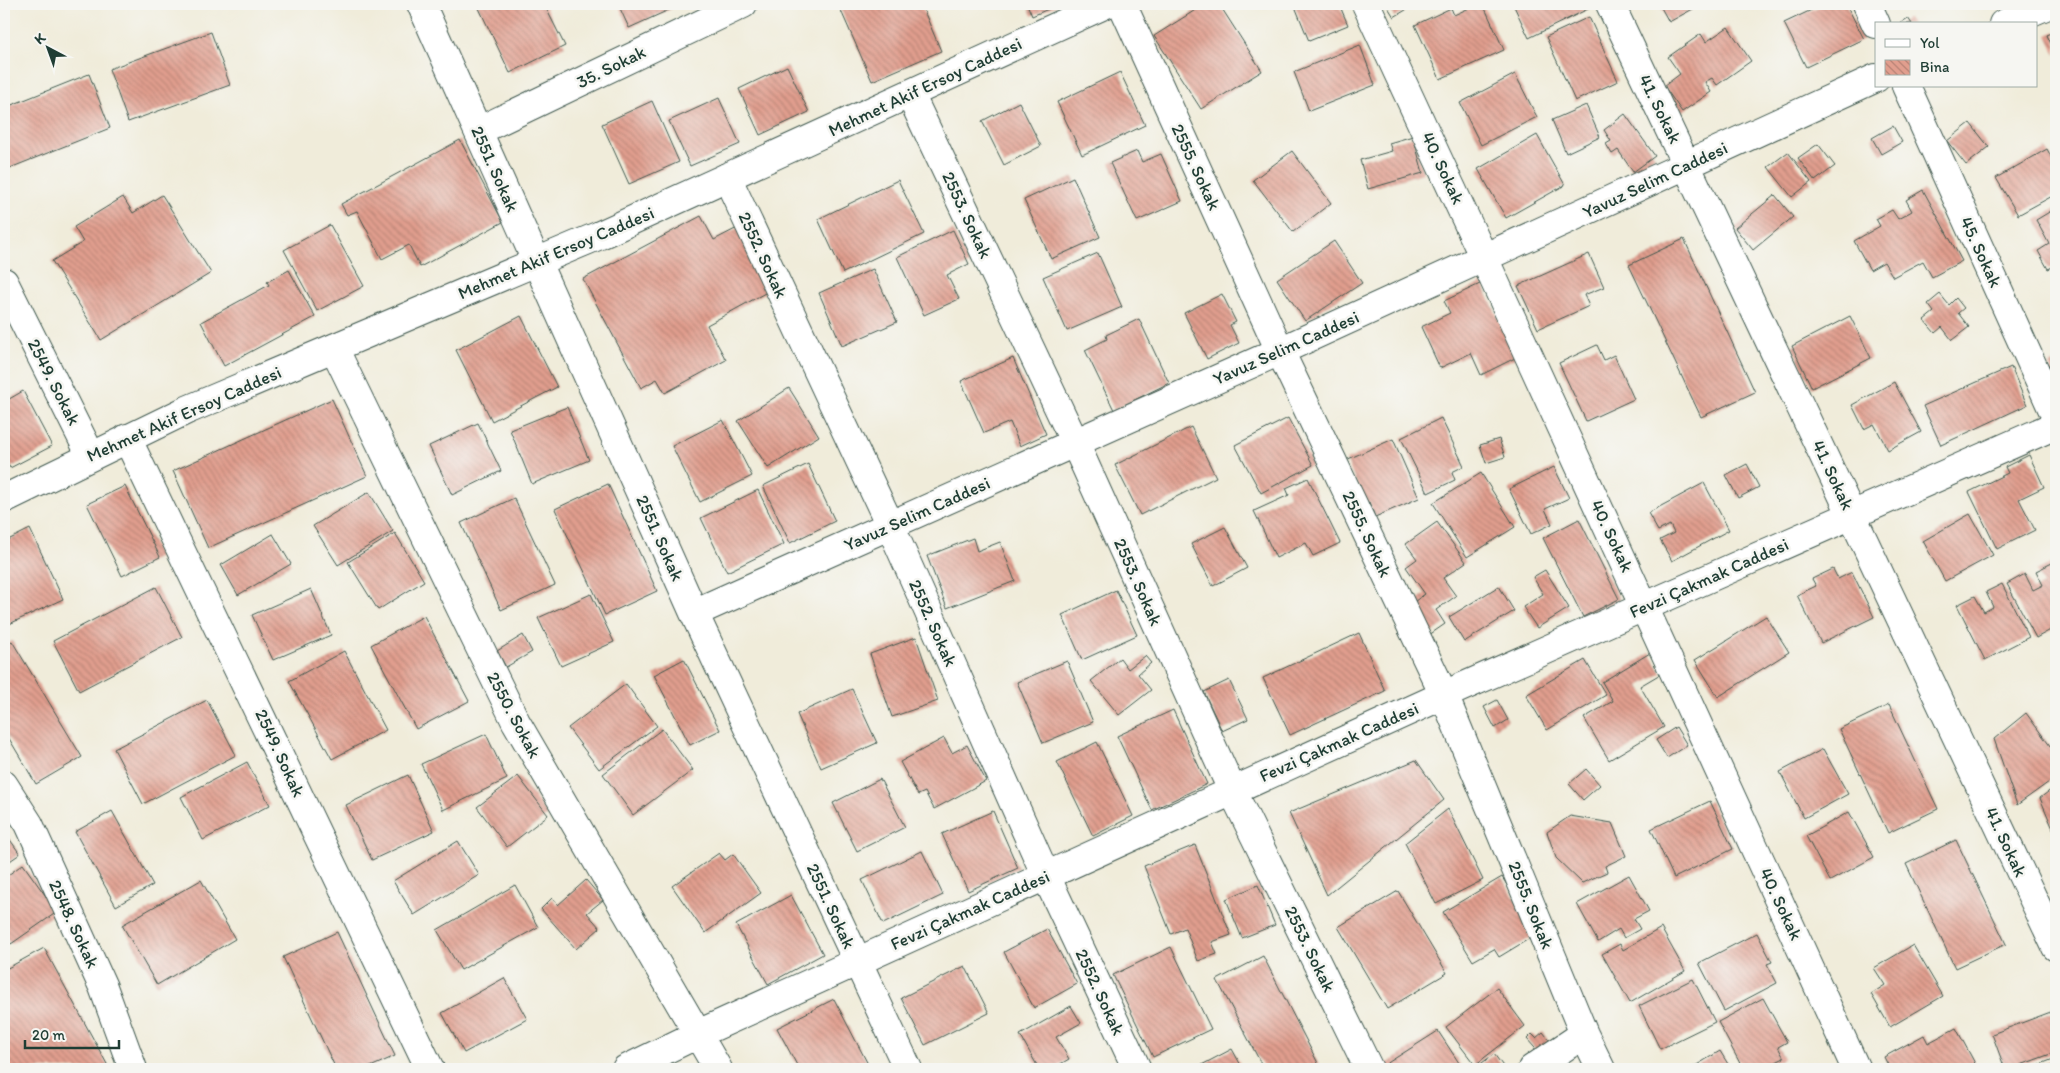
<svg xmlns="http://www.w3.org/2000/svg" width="2060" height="1073" viewBox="0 0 2060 1073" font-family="Itim,sans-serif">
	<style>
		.building { fill: url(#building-back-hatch) }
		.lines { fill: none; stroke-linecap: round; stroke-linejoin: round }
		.minor-casing { stroke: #3e574d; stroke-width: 30 }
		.tertiary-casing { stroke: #3e574d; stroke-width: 30 }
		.minor { stroke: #fff; stroke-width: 28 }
		.tertiary { stroke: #fff; stroke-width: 28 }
		.labels { text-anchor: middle; stroke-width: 5; stroke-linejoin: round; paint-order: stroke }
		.street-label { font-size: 18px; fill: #1f3d34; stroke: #f6f6f2 }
	</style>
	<defs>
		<pattern id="building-back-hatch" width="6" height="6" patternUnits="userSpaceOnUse" patternTransform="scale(1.25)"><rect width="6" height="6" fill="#e19e8e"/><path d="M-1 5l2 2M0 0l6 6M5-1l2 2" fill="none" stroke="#b68275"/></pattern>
	</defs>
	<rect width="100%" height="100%" fill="#f6f6f2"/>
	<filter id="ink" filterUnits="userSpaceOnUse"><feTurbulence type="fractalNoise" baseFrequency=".02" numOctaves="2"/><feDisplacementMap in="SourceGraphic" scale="10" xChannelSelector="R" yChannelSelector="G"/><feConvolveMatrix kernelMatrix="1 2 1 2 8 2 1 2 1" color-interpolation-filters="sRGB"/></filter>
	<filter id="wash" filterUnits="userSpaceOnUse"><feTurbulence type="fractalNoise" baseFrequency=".0096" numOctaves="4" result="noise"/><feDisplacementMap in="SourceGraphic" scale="20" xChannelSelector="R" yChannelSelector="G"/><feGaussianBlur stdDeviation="1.12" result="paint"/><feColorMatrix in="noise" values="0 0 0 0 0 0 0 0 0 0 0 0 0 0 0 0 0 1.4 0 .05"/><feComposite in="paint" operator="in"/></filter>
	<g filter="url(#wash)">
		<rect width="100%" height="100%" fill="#f0ecda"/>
		<g id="blocks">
			<path class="building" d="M477,4H544L565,46L510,73Z
				M618,4H682L629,28Z
				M838,4H921L941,51L872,81Z
				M1027,4H1060L1032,16Z
				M1205,4H1219L1262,71L1201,109L1154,36Z
				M1294,4H1339L1348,25L1309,41Z
				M1386,4H1416L1394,17Z
				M1478,4H1483L1504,50L1440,79L1415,25L1451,8L1454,15Z
				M1513,4H1593L1594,6L1529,38Z
				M1659,4H1702L1669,22Z
				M1824,4H1846L1864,39L1806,67L1784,23Z
				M1589,17L1618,81L1575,101L1546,37Z
				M1908,18L1912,24H1899Z
				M1728,27L1751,61L1717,85L1712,78L1705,82L1711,92L1682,112L1664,86L1680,74L1668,57L1701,34L1706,42Z
				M2056,31V55L2047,35Z
				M211,32L230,85L128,122L109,69Z
				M1360,45L1375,85L1309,111L1294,72Z
				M787,66L809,112L760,135L739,89Z
				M1120,72L1145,125L1082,155L1057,102Z
				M89,74L110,128L5,170L4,108Z
				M1515,74L1537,117L1481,145L1460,103Z
				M719,98L740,144L690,166L669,121Z
				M652,101L679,162L629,184L602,124Z
				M1019,102L1041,146L1004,165L982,121Z
				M1586,105L1600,137L1566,153L1552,120Z
				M1625,114L1655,156L1633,172L1618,150L1612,154L1606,144L1611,141L1604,130Z
				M1970,123L1989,147L1966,165L1947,141Z
				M1893,126L1902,142L1881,154L1872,138Z
				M1537,135L1565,185L1506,218L1478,169Z
				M1413,136L1423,173L1368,189L1360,160L1392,151L1389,143Z
				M460,140L503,222L420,267L409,245L382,259L357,211L347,215L341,204Z
				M1818,144L1835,166L1815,181L1798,158Z
				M2047,149L2056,166V194L2018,215L1996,178Z
				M1137,151L1142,162L1161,154L1182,201L1137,221L1110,163Z
				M1292,151L1331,203L1293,232L1253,180Z
				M1788,152L1811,182L1792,197L1768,167Z
				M1073,177L1100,237L1051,259L1024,200Z
				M898,180L924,234L843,273L818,219Z
				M1923,190L1962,261L1932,277L1923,261L1893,277L1884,262L1870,270L1854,241L1880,226L1876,219L1892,210L1898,219L1912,211L1906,200Z
				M162,195L211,273L101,340L52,261L83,242L74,227L123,197L133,213Z
				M1775,195L1793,217L1753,250L1735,228Z
				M2056,208V268L2055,266L2048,269L2038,251L2049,244L2036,220Z
				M701,216L714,240L743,225L776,287L707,325L726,360L665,393L657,379L641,388L583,279Z
				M330,225L364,286L317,311L284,250Z
				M953,230L969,264L947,275L959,299L924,315L897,257Z
				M1684,239L1755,392L1701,417L1629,265Z
				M1334,241L1362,283L1305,321L1277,279Z
				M1098,253L1122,307L1067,331L1043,277Z
				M1589,254L1604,287L1584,295L1589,306L1538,329L1518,286Z
				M873,269L897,322L842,346L819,293Z
				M289,270L315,317L224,366L201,322L269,285L267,282Z
				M1482,283L1517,357L1481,375L1471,353L1440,368L1421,327L1450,313L1444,301Z
				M1222,294L1236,322L1230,325L1239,343L1207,359L1184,313Z
				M1940,294L1949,305L1956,298L1964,308L1958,313L1969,327L1952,340L1942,327L1935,333L1924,320L1934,312L1928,304Z
				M521,316L557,387L492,421L456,350Z
				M1850,316L1871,358L1812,388L1792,346Z
				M1139,319L1169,383L1114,410L1085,350L1107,339L1106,335Z
				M1597,345L1604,360L1614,355L1634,399L1586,421L1559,363Z
				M1013,358L1046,434L1020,446L1010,422L984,433L961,381Z
				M2056,362V382L2049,365Z
				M2011,367L2027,405L1941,445L1923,406Z
				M1894,382L1921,432L1888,450L1874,424L1864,429L1852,405Z
				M789,388L819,436L768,468L738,421Z
				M23,391L52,446L10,468L4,457V402Z
				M332,399L367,476L208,548L173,471Z
				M567,407L589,460L532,484L510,430Z
				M1288,418L1313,465L1261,493L1235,445Z
				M1441,418L1464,466L1452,472L1455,480L1428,493L1401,438Z
				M723,420L752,476L700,502L672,446Z
				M478,423L501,471L452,495L429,446Z
				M1191,427L1216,477L1140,515L1115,465Z
				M1393,439L1419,498L1375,517L1369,502L1365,504L1346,460Z
				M1499,439L1505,457L1486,463L1480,445Z
				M2029,455L2044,487L2019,499L2035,530L1997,549L1969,492L2008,473L2005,467Z
				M808,464L835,521L790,543L763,486Z
				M1747,464L1759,487L1738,498L1726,475Z
				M1554,467L1569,498L1545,509L1552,524L1531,534L1509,489Z
				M1481,473L1515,527L1467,557L1433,503Z
				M1308,478L1340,543L1313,556L1306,543L1276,558L1254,511L1289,495L1286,488Z
				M1704,483L1729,530L1672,561L1660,540L1674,533L1670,525L1658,531L1648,513Z
				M608,484L657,591L605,615L555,509Z
				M125,486L160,557L122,576L87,504Z
				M758,490L784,544L727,572L701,518Z
				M369,492L393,531L338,565L313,526Z
				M514,498L555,585L501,610L461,523Z
				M1970,514L1993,555L1945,581L1923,541Z
				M1579,519L1619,599L1583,617L1543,538Z
				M1437,522L1466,562L1443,578L1456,596L1436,610L1445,624L1429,635L1408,606L1425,594L1406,567L1417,559L1406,544Z
				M1225,527L1247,568L1213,586L1191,544Z
				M30,529L63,599L5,626L4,542Z
				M395,533L424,581L378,610L348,562Z
				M273,534L291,564L238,595L221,565Z
				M973,538L977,551L1000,542L1015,581L947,608L927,556Z
				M2052,563L2056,572V627L2036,638L2007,584L2025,574L2033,590L2043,585L2036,571Z
				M1833,569L1838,579L1852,572L1874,617L1821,643L1797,595L1816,586L1812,579Z
				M1545,570L1569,608L1537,628L1523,607L1543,594L1533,577Z
				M2002,584L2029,637L1985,660L1957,605L1975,596L1984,612L1993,607L1986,592Z
				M1499,586L1514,611L1464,642L1449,617Z
				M156,587L182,637L79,691L53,641Z
				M311,589L331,635L273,660L252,615Z
				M1116,590L1137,635L1082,660L1062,615Z
				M591,594L614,642L561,666L538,618Z
				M424,616L469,701L416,729L371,645Z
				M1766,616L1789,652L1718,697L1695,660Z
				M1359,633L1385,691L1290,735L1263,678Z
				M523,635L532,652L506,667L497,651Z
				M916,637L938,701L892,717L870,654Z
				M12,641L82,757L36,784L4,730V646Z
				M344,651L386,730L332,759L289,681Z
				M1650,653L1662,673L1640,686L1664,727L1609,760L1584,718L1613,701L1602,682Z
				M1145,656L1151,663L1138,674L1151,690L1119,715L1091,681L1120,658L1128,669Z
				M684,659L720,730L690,745L654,675Z
				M1585,660L1606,695L1547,730L1526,695Z
				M1067,661L1093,722L1043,743L1017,682Z
				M1229,680L1248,719L1222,731L1204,692Z
				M626,684L657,726L599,769L568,728Z
				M852,689L877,743L821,768L797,714Z
				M207,700L236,755L143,804L114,749Z
				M1497,700L1508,720L1495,728L1484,707Z
				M1889,705L1938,809L1888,833L1839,729Z
				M1173,710L1207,784L1152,810L1117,736Z
				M2026,713L2056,754V777L2017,805L1994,739Z
				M1676,727L1687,745L1667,758L1656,740Z
				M662,729L693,770L633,815L603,774Z
				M486,734L507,779L443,810L421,764Z
				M944,738L952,753L967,745L986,781L934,809L925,792L918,795L900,762Z
				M1097,742L1133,816L1093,836L1057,762Z
				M1823,749L1848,794L1804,818L1780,772Z
				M1416,760L1444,800L1327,895L1289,813Z
				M247,762L270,805L203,840L181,797Z
				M1586,769L1600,785L1583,800L1569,784Z
				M408,775L434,831L372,860L346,805Z
				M518,776L548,815L507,847L477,807Z
				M880,779L905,827L857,851L833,803Z
				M2056,786V836L2040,798Z
				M1710,801L1733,849L1674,878L1651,829Z
				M1448,809L1483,880L1436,904L1405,843Z
				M112,811L153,885L116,906L75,832Z
				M993,811L1018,868L968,891L942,834Z
				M1849,812L1874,857L1830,881L1806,836Z
				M1570,816L1612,823L1626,856L1605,866L1607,872L1582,883L1556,858L1547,832Z
				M4,831L20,854L4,865Z
				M1956,840L2006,944L1955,968L1906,864Z
				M458,841L479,875L414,915L393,881Z
				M1195,845L1231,935L1212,942L1217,954L1198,961L1185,928L1171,934L1144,866Z
				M922,851L943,895L883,924L862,880Z
				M719,853L725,860L733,854L761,893L705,933L672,886Z
				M23,864L57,912L11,944L4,934V878Z
				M1629,875L1649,911L1634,919L1640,929L1624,938L1619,929L1598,942L1577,904Z
				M1502,877L1537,934L1499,957L1494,949L1473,961L1443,912Z
				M201,880L235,939L157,985L122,925Z
				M586,880L603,900L587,913L600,928L576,949L541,909L552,898L558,905Z
				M515,885L538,927L461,970L437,930Z
				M1258,885L1275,925L1242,938L1226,899Z
				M1398,891L1447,973L1387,1009L1338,927Z
				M791,895L823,954L768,984L736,925Z
				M1661,928L1685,971L1630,1003L1602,954L1620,944L1623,950Z
				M1047,929L1077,984L1034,1008L1004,952Z
				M337,932L395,1056L366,1069H336L283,957Z
				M1757,933L1772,962L1767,964L1777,983L1724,1011L1699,963Z
				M1913,945L1943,996L1890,1027L1871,994L1885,985L1874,968Z
				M1171,947L1211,1029L1153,1057L1113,975Z
				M44,948L108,1066L102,1069H4V993L6,991L4,987V970Z
				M1263,956L1283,995L1321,1069H1264L1217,980Z
				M965,966L989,1013L925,1045L901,998Z
				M504,978L527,1019L464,1053L442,1013Z
				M1693,979L1715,1022L1660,1049L1639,1006Z
				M1497,988L1525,1026L1475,1065L1446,1027Z
				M1763,998L1787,1042L1778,1047L1784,1058L1762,1069H1743L1718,1022Z
				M834,999L870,1068L799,1069L777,1028Z
				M1071,1006L1081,1023L1056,1037L1069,1059L1052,1069H1039L1020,1035Z
				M2056,1010V1052L2010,1069H2005L1992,1034Z
				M1956,1028L1978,1069H1890L1884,1057L1924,1035L1928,1043Z
				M1438,1031L1463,1069H1389L1386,1064Z
				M1543,1032L1554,1046L1542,1056L1527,1039L1532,1034L1536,1038Z
				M1232,1049L1243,1069H1194Z
				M1720,1051L1731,1069H1690Z
				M1494,1054L1505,1069H1474Z
				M2056,1058V1069H2028Z"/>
		</g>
	</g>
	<g filter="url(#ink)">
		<use href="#blocks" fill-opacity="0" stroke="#3e574d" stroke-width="1"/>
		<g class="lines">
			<defs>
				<path id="minor" d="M421,4L694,613L908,1069
					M1122,4L1280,351L1444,695L1584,1034L1601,1069
					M1366,4L1484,258L1856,1069
					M1610,4L2056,947
					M1867,4L1876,24
					M2003,24L2050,4
					M1906,86L2056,417
					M910,94L1075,443L1232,790L1369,1069
					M478,131L743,4
					M727,177L890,525L1046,876L1137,1069
					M4,282L91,456
					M334,348L516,722L718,1069
					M127,438L430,1069
					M694,613L1280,351L1876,78
					M4,785L29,824L103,987L133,1069
					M626,1069L698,1034L1444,695L2056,425
					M1532,1069L1584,1034"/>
				<path id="tertiary" d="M4,499L187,410L600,235L1106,4"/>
			</defs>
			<use href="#minor" class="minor-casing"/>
			<use href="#tertiary" class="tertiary-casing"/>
			<use href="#minor" class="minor"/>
			<use href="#tertiary" class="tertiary"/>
		</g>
	</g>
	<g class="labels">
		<g class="street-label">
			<text transform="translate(611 67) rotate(-26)" y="6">35. Sokak</text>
			<text transform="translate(925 87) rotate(-25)" y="6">Mehmet Akif Ersoy Caddesi</text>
			<text transform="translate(1660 109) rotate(64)" y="6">41. Sokak</text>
			<text transform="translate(1196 167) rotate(65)" y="6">2555. Sokak</text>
			<text transform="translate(1443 168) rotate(65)" y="6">40. Sokak</text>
			<text transform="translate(495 169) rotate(66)" y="6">2551. Sokak</text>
			<text transform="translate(1655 180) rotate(-25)" y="6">Yavuz Selim Caddesi</text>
			<text transform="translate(967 215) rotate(65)" y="6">2553. Sokak</text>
			<text transform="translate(1981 252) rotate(65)" y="6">45. Sokak</text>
			<text transform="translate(556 253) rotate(-23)" y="6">Mehmet Akif Ersoy Caddesi</text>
			<text transform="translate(763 255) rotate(65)" y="6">2552. Sokak</text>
			<text transform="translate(1286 348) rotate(-24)" y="6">Yavuz Selim Caddesi</text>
			<text transform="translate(54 382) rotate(63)" y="6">2549. Sokak</text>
			<text transform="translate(184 414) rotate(-24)" y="6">Mehmet Akif Ersoy Caddesi</text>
			<text transform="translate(1833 475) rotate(65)" y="6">41. Sokak</text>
			<text transform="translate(917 514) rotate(-24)" y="6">Yavuz Selim Caddesi</text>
			<text transform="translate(1367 534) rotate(65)" y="6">2555. Sokak</text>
			<text transform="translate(1612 536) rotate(65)" y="6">40. Sokak</text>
			<text transform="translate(660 538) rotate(66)" y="6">2551. Sokak</text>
			<text transform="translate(1709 578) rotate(-24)" y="6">Fevzi Çakmak Caddesi</text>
			<text transform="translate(1138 582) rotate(66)" y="6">2553. Sokak</text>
			<text transform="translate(933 623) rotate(66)" y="6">2552. Sokak</text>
			<text transform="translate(514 715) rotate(62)" y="6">2550. Sokak</text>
			<text transform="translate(1339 742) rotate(-24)" y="6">Fevzi Çakmak Caddesi</text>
			<text transform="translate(280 753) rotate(65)" y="6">2549. Sokak</text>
			<text transform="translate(2006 842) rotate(65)" y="6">41. Sokak</text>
			<text transform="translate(1781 904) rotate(65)" y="6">40. Sokak</text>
			<text transform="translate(1531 905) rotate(68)" y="6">2555. Sokak</text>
			<text transform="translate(831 906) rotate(65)" y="6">2551. Sokak</text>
			<text transform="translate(970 910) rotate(-24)" y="6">Fevzi Çakmak Caddesi</text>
			<text transform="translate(74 924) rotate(65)" y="6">2548. Sokak</text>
			<text transform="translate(1310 949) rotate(64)" y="6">2553. Sokak</text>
			<text transform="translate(1100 992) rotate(65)" y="6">2552. Sokak</text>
		</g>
	</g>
	<rect width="2060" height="1073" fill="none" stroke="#f6f6f2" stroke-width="20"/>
	<rect x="1875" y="22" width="162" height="65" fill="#f6f6f2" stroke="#a0aca6"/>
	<rect x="1885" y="39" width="25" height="8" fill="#ffffff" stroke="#a0aca6"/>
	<text x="1920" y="48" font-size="15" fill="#1f3d34">Yol</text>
	<rect x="1885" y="60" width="25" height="15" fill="url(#building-back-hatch)" stroke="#a0aca6"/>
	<text x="1920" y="72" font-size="15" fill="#1f3d34">Bina</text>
	<g transform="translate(48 48) rotate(319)" stroke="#f6f6f2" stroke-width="4" paint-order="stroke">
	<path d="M0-4L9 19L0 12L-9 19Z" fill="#1f3d34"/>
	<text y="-8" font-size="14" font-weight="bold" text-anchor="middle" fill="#1f3d34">K</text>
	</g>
	<path d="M25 1040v8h94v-8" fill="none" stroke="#1f3d34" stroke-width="2.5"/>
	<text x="32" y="1040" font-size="15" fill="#1f3d34" stroke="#f6f6f2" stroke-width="4" paint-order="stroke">20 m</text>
</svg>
